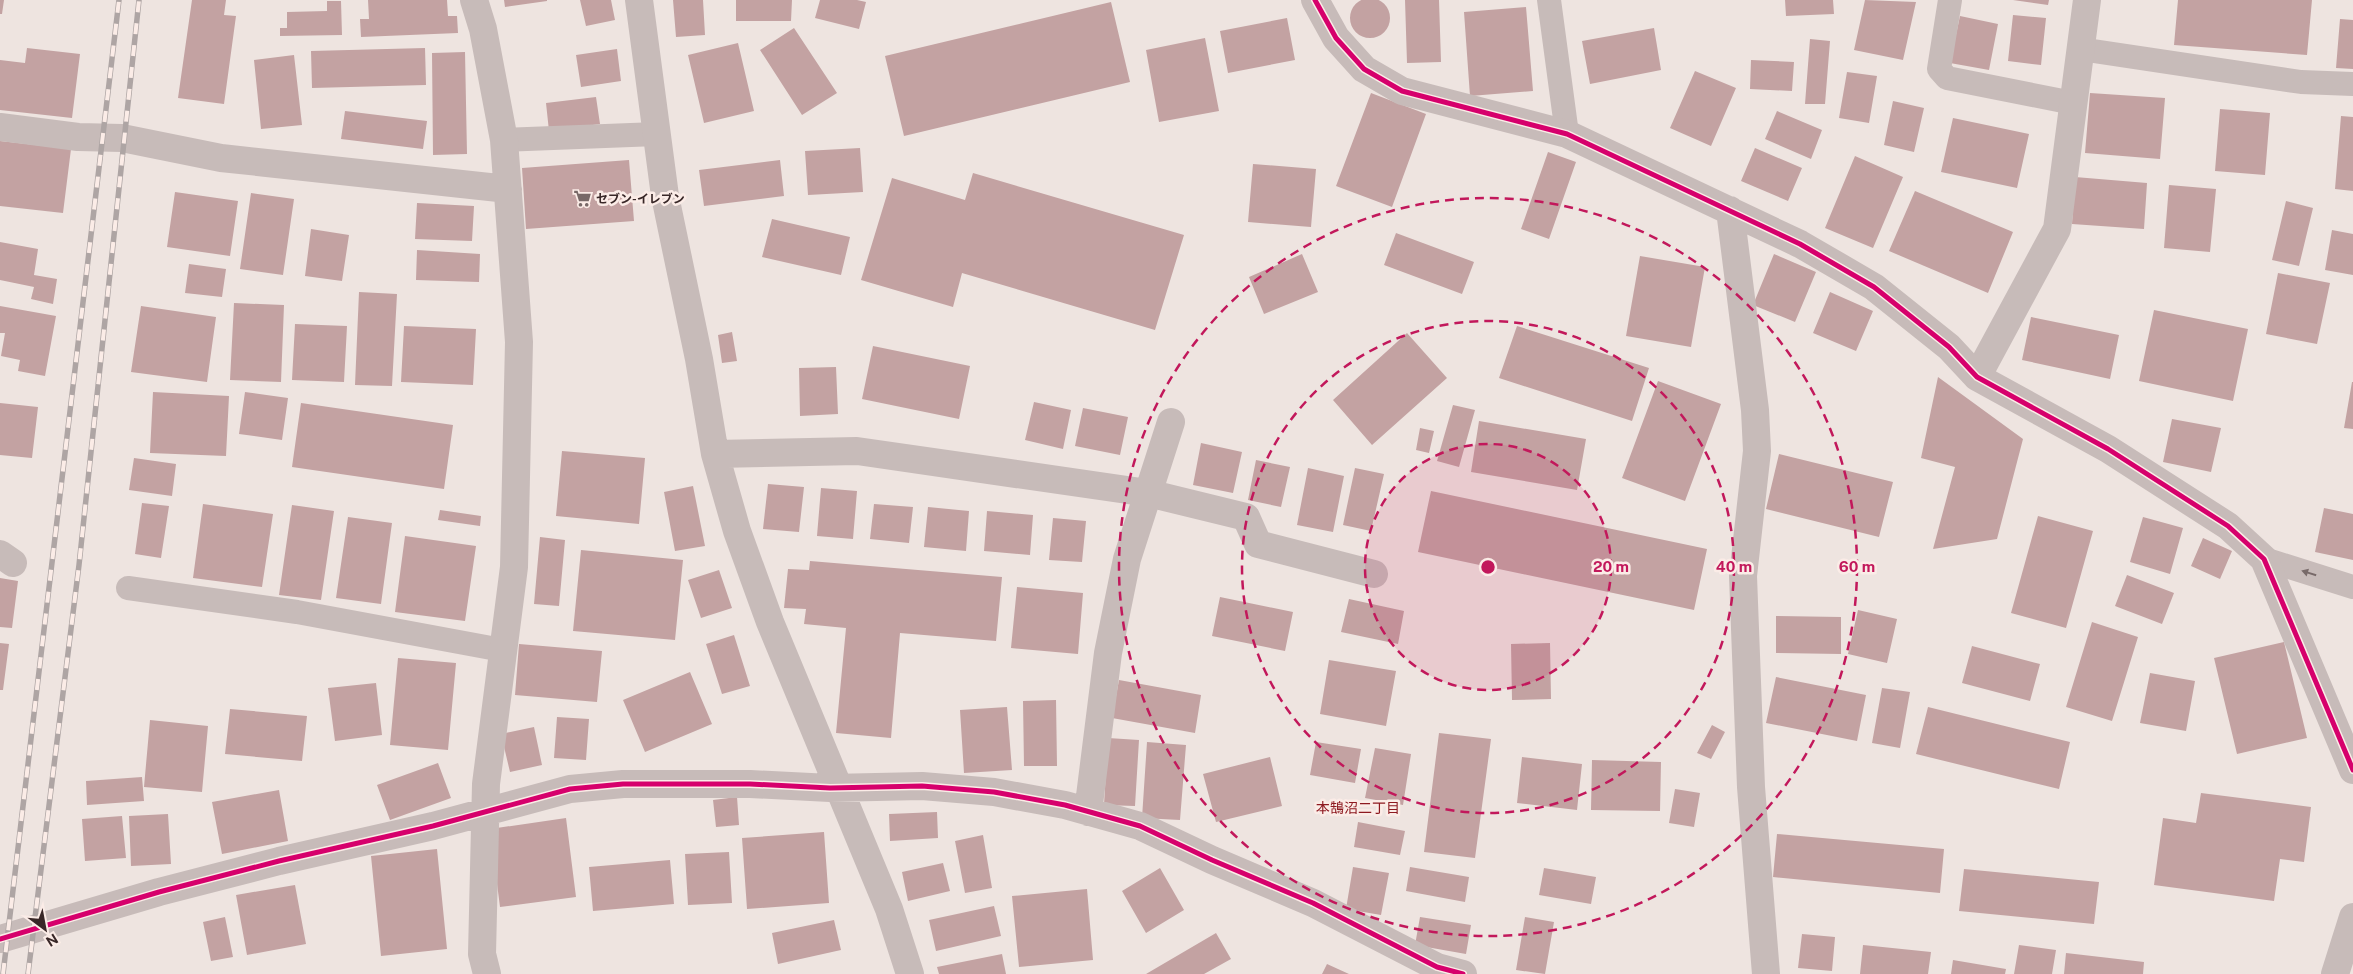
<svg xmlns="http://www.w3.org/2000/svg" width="2353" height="974" viewBox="0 0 2353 974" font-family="'Public Sans','Noto Sans JP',sans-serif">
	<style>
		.building { fill: #c3a2a2 }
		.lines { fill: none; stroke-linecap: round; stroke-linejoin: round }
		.lane { stroke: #c7bbb9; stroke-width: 24 }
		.street { stroke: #c7bbb9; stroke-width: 28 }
		.rail-casing { stroke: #aea5a4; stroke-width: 5.5 }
		.rail { stroke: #fbece7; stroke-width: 4; stroke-dasharray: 11; stroke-linecap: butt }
		.cycleway-casing { stroke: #fbece7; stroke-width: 8 }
		.cycleway { stroke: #d6006c; stroke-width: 5 }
		.oneway { fill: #786a69 }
		.ring { fill: none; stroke: #c2185b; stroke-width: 2.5; stroke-dasharray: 9 6 }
		.labels { text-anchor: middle; stroke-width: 5; stroke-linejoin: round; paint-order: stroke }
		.poi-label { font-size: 12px; font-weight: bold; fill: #382727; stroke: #fbece7; text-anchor: start }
		.neighbourhood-label { font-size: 14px; fill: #8d1920; stroke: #fbece7 }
		.centre { fill: #c2185b; stroke: #fbece7; stroke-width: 2.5 }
		.ring-label { font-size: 15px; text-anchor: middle; font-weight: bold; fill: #c2185b; stroke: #fbece7; stroke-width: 5; stroke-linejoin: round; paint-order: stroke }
	</style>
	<rect width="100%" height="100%" fill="#eee4e0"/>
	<path class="building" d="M1350 18a20 20 0 1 1 40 0a20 20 0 1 1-40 0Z
		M0,0H4L2,14H0Z
		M192,0H226L224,15L236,16L224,104L178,98Z
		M368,0H447L448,16H457L458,33L361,37L360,19H369Z
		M504,0H547V1L505,7Z
		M580,0H611L615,20L586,26Z
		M673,0H703L705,35L676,37Z
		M736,0H792L791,21H736Z
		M820,0H857L866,2L859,29L815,18Z
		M1405,0H1439L1441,62L1407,63Z
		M1785,0H1833L1834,14L1786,16Z
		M1865,0L1916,2L1903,60L1854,50Z
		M2013,0H2049L2048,5Z
		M2178,0H2312L2307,55L2174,45Z
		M327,1H341L342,35L280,36V28H287V12L327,11Z
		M1111,2L1130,82L904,136L885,56Z
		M1526,7L1533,91L1470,96L1464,12Z
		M2013,15L2046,18L2041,65L2008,61Z
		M1960,16L1998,24L1989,70L1950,63Z
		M1287,18L1295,60L1228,73L1220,31Z
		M2340,19L2353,20V69L2336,68Z
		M794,28L837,93L802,115L760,50Z
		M1654,28L1661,70L1590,84L1582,41Z
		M1205,38L1219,111L1159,122L1146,50Z
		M1810,39L1830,41L1825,104H1805Z
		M738,43L754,111L704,123L688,55Z
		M27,48L80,54L72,118L0,110V60L25,63Z
		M425,48L426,85L312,88L311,51Z
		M617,49L621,81L581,87L576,55Z
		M465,52L467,154L433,155L432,53Z
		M294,55L302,125L261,129L254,60Z
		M1751,60L1794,62L1792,91L1750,89Z
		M1695,71L1736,88L1711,146L1670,128Z
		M1847,72L1877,76L1869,123L1839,118Z
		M1371,93L1426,114L1392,207L1336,186Z
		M2090,93L2165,98L2160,159L2085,153Z
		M596,97L600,124L549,131L546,103Z
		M1893,101L1924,108L1914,152L1884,145Z
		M2220,109L2270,113L2265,175L2215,171Z
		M345,111L427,121L423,149L341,139Z
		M1777,111L1822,130L1811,159L1765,139Z
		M2341,116L2353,117V191L2335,189Z
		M1953,118L2029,134L2017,188L1941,172Z
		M0,141L71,149L63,213L0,206Z
		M860,148L863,192L808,195L805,151Z
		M1755,148L1802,168L1788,201L1741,181Z
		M1548,152L1576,162L1549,239L1521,229Z
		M1855,156L1903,177L1873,248L1825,228Z
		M629,160L634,221L526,229L522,168Z
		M780,160L784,196L704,206L699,170Z
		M1253,164L1316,169L1311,227L1248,222Z
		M973,173L1184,235L1155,330L962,273L953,307L861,280L892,178L965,200Z
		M2075,177L2147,183L2144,229L2072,224Z
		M2169,185L2216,189L2210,252L2164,248Z
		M1915,191L2013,232L1988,293L1889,251Z
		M175,192L238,201L230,256L167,247Z
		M251,193L294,199L283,275L240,269Z
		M2286,201L2313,208L2299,266L2272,260Z
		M417,203L474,206L472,241L415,239Z
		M772,219L850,237L841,275L762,257Z
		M311,229L349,235L342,281L305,276Z
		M2332,230L2353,234V275L2325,270Z
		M1396,233L1474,262L1462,294L1384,265Z
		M0,242L38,249L34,275L57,279L53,304L31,299L34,287L0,280Z
		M417,250L480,254L479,282L416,280Z
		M1302,254L1318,292L1264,314L1249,277Z
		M1774,254L1816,272L1795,322L1753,305Z
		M1640,256L1705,267L1691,347L1626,336Z
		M189,264L226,269L222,297L185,293Z
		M2278,273L2330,283L2317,344L2266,334Z
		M359,292L397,294L392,386L355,385Z
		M1830,292L1873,311L1856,351L1813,333Z
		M234,303L284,305L281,382L230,380Z
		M0,306L56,316L45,376L18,371L20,360L1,356L5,333H0Z
		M141,306L216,317L207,382L131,372Z
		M2154,310L2248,329L2233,401L2139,381Z
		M2031,317L2119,335L2110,379L2022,360Z
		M295,324L347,326L344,382L292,380Z
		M404,326L476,329L473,385L401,382Z
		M1517,326L1649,368L1632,421L1499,378Z
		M732,332L737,361L722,363L718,335Z
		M1407,333L1447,378L1372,445L1333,400Z
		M873,346L970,366L959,419L862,399Z
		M836,367L838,414L800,416L799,368Z
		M1938,377L2023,439L1997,539L1933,549L1955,467L1921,458Z
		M1658,381L1721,404L1685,501L1622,478Z
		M2352,382H2353V429L2344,428Z
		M153,392L229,396L226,456L150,453Z
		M245,392L288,398L282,440L239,434Z
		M1034,402L1071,410L1063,449L1025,440Z
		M0,403L38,407L32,458L0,455Z
		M301,403L453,425L444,489L292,467Z
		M1453,405L1475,410L1459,467L1437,461Z
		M1083,408L1128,417L1120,455L1075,446Z
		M2172,419L2221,428L2211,472L2163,462Z
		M1479,421L1586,439L1577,490L1471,472Z
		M1420,428L1434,431L1429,453L1416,450Z
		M1201,443L1242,452L1233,493L1193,485Z
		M562,451L645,458L639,524L556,516Z
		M1779,454L1893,482L1879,537L1766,509Z
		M134,458L176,464L172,496L129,490Z
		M1256,460L1290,467L1281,507L1248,500Z
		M1308,468L1344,476L1333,532L1297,525Z
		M1355,468L1384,474L1371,531L1343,525Z
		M768,484L804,487L799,532L763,529Z
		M693,486L705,546L675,551L664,492Z
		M821,488L857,491L853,539L817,536Z
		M1431,491L1707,549L1694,610L1418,552Z
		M142,503L169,506L161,558L135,554Z
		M203,504L273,514L262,587L193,578Z
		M874,504L913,507L909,543L870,539Z
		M292,505L334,511L321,600L279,595Z
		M928,507L969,511L966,551L924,547Z
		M2324,508L2353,514V560L2315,552Z
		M440,510L481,516L480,526L438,520Z
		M987,511L1033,515L1030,555L984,551Z
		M2038,516L2093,531L2066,628L2011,613Z
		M348,517L392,523L381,604L336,598Z
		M2143,517L2183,528L2170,574L2130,562Z
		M1053,518L1086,521L1082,562L1049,560Z
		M405,536L476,546L465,621L395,612Z
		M540,537L565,540L559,606L534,604Z
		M2203,538L2232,551L2220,579L2191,566Z
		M581,550L683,560L675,640L573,631Z
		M810,561L1002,577L996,641L900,633L891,738L836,733L846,628L804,624L806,609L784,608L788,569L809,570Z
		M719,570L732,608L701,618L688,580Z
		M2127,575L2174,593L2162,624L2115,606Z
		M0,578L18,581L12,628L0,627Z
		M1017,587L1083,593L1078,654L1011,648Z
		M1220,597L1293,612L1285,651L1212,636Z
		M1349,599L1404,611L1398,644L1341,632Z
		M1858,610L1897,619L1887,663L1848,654Z
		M1776,616L1841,617V654L1776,653Z
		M2092,622L2138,637L2112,721L2066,707Z
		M734,635L750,686L722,694L706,644Z
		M2284,642L2307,738L2237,754L2214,658Z
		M0,643L9,644L3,690H0Z
		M1550,643L1551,699L1512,700L1511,644Z
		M519,644L602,651L597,702L515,695Z
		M1972,646L2040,664L2030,701L1962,683Z
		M398,658L456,663L448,750L390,745Z
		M1329,660L1396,671L1386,726L1320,714Z
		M690,672L712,724L645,752L623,700Z
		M2150,673L2195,681L2186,731L2140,723Z
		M1776,677L1866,695L1857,741L1766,723Z
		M1119,680L1201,695L1195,733L1112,718Z
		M376,683L382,735L335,741L328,688Z
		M1882,688L1910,692L1900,748L1872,743Z
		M1056,700L1057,766H1024L1023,701Z
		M1007,707L1012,770L964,773L960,710Z
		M1928,707L2070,742L2059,789L1916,754Z
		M230,709L307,716L302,761L225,754Z
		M557,717L589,719L586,760L554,758Z
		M150,720L208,726L202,792L144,787Z
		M1712,725L1725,732L1711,759L1697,753Z
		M534,727L542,765L510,772L501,734Z
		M1439,733L1491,739L1475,858L1424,852Z
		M1108,738L1139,740L1135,806L1104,805Z
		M1147,742L1186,745L1180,820L1142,818Z
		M1316,742L1361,749L1355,783L1310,775Z
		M1375,748L1411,754L1403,805L1365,798Z
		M1270,757L1282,806L1216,822L1203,774Z
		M1522,757L1582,764L1577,810L1517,803Z
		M1592,760L1661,762L1660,811L1591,810Z
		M438,763L451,798L390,820L377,785Z
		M142,777L144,801L87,805L86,781Z
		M1675,789L1700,793L1694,827L1669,823Z
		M279,790L288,841L222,854L212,802Z
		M2201,793L2311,807L2304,862L2280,859L2274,901L2154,885L2163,818L2196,823Z
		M737,797L739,825L716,827L713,800Z
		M937,812L938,838L890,841L889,814Z
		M168,814L171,864L131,866L129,816Z
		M122,816L126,858L85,861L82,819Z
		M566,818L576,897L500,907L490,829Z
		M1358,822L1405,831L1400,855L1354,847Z
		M824,832L829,903L747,909L742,838Z
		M1777,834L1944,849L1940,893L1773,877Z
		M983,835L992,888L965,893L955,841Z
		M437,849L447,949L381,956L371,856Z
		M729,852L732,903L688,905L685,854Z
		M670,860L674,904L593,911L589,867Z
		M943,863L950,891L908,901L902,872Z
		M1353,867L1389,873L1381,915L1346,909Z
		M1410,867L1469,877L1465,902L1406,891Z
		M1160,868L1184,910L1146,933L1122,891Z
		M1544,868L1596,877L1591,904L1539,895Z
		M1964,869L2099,882L2094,924L1959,911Z
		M295,885L306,944L247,955L236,895Z
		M1087,889L1093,960L1019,967L1012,896Z
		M994,906L1001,936L936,951L929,920Z
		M225,917L233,957L211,961L203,922Z
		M1420,917L1471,925L1466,954L1415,945Z
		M1525,917L1554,922L1545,974L1516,970Z
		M834,920L841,950L778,964L772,933Z
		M1216,933L1231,959L1204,974H1146Z
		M1802,934L1835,937L1832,971L1798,968Z
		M1863,945L1931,952L1928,974H1860Z
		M2019,945L2056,950L2052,974H2014Z
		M2066,953L2144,962L2143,974H2064Z
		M1002,954L1006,974H939L937,967Z
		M1953,960L2006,969L2005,974H1951Z
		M1327,964L1349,974H1322Z"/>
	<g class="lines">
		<path class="lane" d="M1549,0L1567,134
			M1950,0L1939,69L1947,78L2073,103
			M2080,49L2301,82L2353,84
			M504,140L657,134
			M2264,559L2353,587
			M128,588L297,612L502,650"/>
		<path class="street" d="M474,0L483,29L504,140L519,342L514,567L486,784L482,954L487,974
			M639,0L665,196L699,359L715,454L737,531L770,622L889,909L910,974
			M1315,0L1336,38L1364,69L1402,91L1567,134L1800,244L1874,287L1949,347L1977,377L2108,449L2228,526L2264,559L2353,770
			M0,127L78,137L122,138L221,158L508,189
			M1730,210L1755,410L1757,451L1743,576L1751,787L1766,974
			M1977,377L2057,229L2087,0
			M715,454L857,451L1148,493L1246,517L1258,544L1374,574
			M0,554L13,563
			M1088,812L1108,653L1127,559L1171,422
			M0,939L159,892L279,861L433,826L570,789L623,784H750L830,788L922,786L994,792L1065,805L1140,826L1212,860L1313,903L1437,967L1463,974
			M2335,974L2353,917"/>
		<defs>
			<path id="rail" d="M3,974L119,0
				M28,974L79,565L139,0"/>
		</defs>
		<use href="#rail" class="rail-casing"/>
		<use href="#rail" class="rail"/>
		<defs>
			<path id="cycleway" d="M1315,0L1336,38L1364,69L1402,91L1567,134L1800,244L1874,287L1949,347L1977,377L2108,449L2228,526L2264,559L2353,770
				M0,939L159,892L279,861L433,826L570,789L623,784H750L830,788L922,786L994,792L1065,805L1140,826L1212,860L1313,903L1437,967L1463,974"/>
		</defs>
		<use href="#cycleway" class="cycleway-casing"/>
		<use href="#cycleway" class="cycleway"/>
	</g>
	<defs><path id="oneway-solid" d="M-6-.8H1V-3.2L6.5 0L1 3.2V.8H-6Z" transform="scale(1.25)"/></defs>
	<use class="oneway" href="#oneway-solid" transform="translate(2309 573) rotate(-163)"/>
	<circle cx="1488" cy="567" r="123" fill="#c2185b" fill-opacity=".12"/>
	<g class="ring">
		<circle cx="1488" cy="567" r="123"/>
		<circle cx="1488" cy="567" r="246"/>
		<circle cx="1488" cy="567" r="369"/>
	</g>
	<defs>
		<symbol id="supermarket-bare" viewBox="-9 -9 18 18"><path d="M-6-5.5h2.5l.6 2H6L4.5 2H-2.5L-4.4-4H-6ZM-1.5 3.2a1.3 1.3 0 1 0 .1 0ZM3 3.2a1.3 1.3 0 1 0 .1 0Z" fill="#786968" stroke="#fbece7" stroke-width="2.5" paint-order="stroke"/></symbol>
	</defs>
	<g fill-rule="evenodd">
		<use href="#supermarket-bare" x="570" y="186" width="25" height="25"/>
	</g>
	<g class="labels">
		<g class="poi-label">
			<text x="596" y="203">セブン-イレブン</text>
		</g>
		<g class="neighbourhood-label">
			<text x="1358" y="813">本鵠沼二丁目</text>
		</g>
	</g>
	<circle cx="1488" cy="567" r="8" class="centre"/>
	<g class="ring-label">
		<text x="1611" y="572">20 m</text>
		<text x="1734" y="572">40 m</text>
		<text x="1857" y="572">60 m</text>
	</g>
	<g transform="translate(45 929) rotate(148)" stroke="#fbece7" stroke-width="4" paint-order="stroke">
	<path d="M0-4L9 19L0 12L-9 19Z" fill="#382727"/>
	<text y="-8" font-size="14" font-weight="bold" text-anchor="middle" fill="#382727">N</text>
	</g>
</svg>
